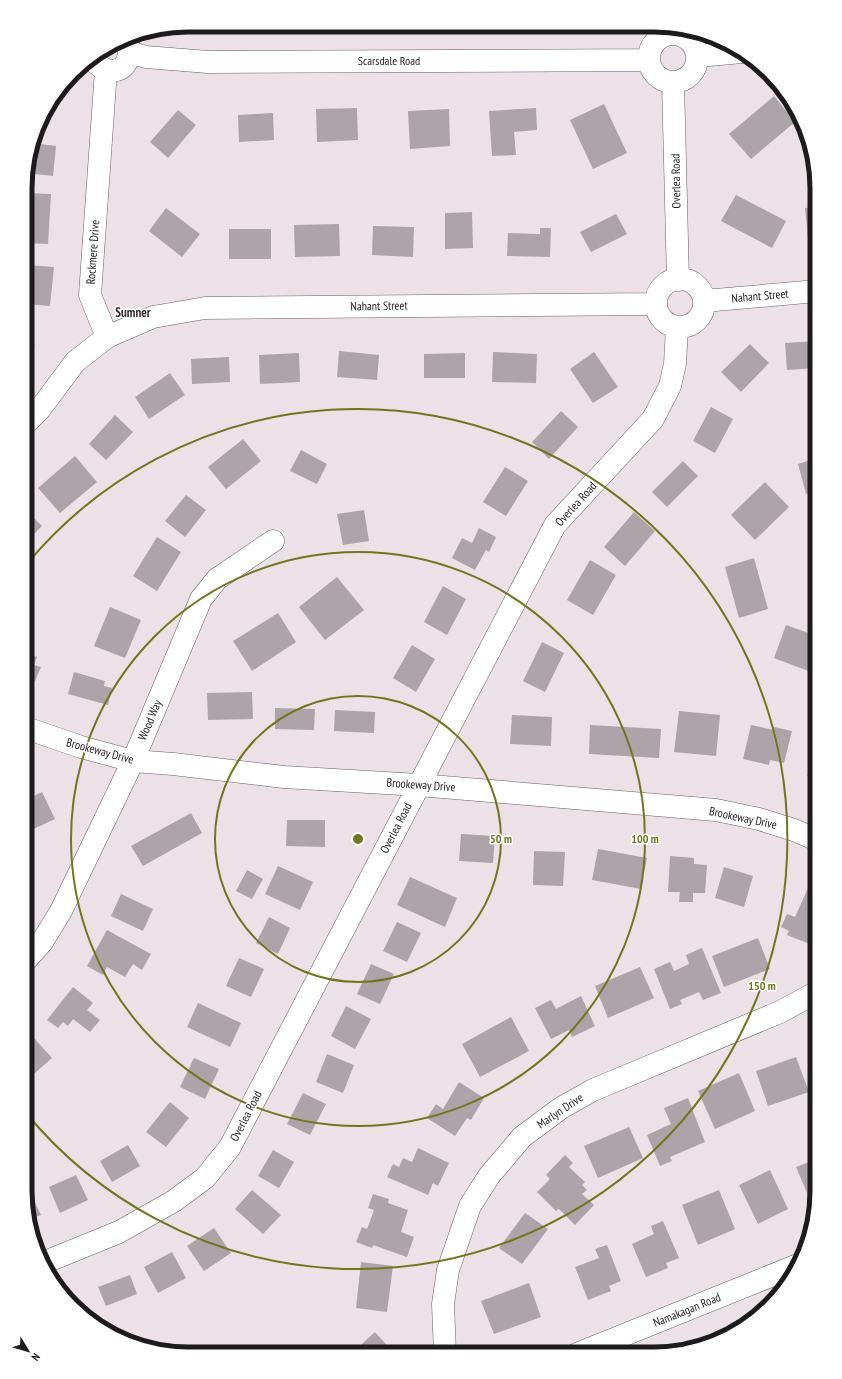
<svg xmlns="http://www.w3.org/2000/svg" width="842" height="1379" viewBox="0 0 842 1379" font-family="'PT Sans Narrow',sans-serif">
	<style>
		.building { fill: #ada4a9 }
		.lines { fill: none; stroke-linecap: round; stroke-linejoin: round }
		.street-casing { stroke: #685f64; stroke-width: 23 }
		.street { stroke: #fff; stroke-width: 22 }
		.ring { fill: none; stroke: #70761e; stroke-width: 2 }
		.labels { text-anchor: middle; stroke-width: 3; stroke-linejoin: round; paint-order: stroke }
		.street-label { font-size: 12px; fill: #1e1b1c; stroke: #fff }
		.neighbourhood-label { font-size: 13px; font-weight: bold; fill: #352d31; stroke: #fff }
		.rim { fill: none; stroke: #1e1b1c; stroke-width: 5 }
		.centre { fill: #70761e; stroke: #fff; stroke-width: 2 }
		.ring-label { font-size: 12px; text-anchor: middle; font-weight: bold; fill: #70761e; stroke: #fff; stroke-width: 3; stroke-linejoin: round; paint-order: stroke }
	</style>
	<rect width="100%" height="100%" fill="#ebe1e6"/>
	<path class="building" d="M774,96L795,122L751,159L729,134Z
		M604,104L627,153L593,169L570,120Z
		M357,108L358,140L317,142L316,109Z
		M536,108L537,130L514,132L516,155L492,156L489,111Z
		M449,109L450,146L410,149L408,111Z
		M178,110L196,125L168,158L150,142Z
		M273,113L274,140L239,142L238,115Z
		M33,143L56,146L53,176L26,173V167Z
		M26,193L51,194L48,244L26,243Z
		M736,195L786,221L772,248L721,221Z
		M817,207V237L808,238L805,208Z
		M166,208L200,234L182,257L149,231Z
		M472,212L473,248L445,249V213Z
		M616,214L627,234L591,252L580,232Z
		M339,224L340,256L295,257L294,225Z
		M373,226L414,227L413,257L372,255Z
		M540,228H551L550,257L507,256L508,233L540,234Z
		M229,229H271V259H229Z
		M27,265L54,267L50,306L26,304Z
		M26,339L35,345L26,358Z
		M817,341V368L787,370L785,343Z
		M750,344L769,363L741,392L721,372Z
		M339,351L379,355L377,380L337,377Z
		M493,352L537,354L536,383L492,382Z
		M594,352L618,387L593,403L570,369Z
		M299,353L300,382L260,384L259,355Z
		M465,353V378H424V354Z
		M229,357L230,382L192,384L191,359Z
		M170,373L185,395L149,419L135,397Z
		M711,407L733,419L715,453L693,441Z
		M561,411L578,427L549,459L532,442Z
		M115,415L133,432L106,460L89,444Z
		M243,439L261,461L226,489L208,467Z
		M301,450L327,464L317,484L290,471Z
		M75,456L97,482L60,513L38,488Z
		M817,458V490L806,494L798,464Z
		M683,461L698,476L667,507L652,492Z
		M505,467L528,481L506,516L483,502Z
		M765,482L789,507L755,540L731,515Z
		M186,495L206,510L185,537L165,521Z
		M26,510L42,526L26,542Z
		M364,510L369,541L343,545L337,514Z
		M634,512L655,531L625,566L604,547Z
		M479,528L496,537L489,552L486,550L475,570L452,558L462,538L472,543Z
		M157,537L181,552L157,591L133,576Z
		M754,558L768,609L739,618L725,567Z
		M590,560L616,575L593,615L567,600Z
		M337,577L364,610L325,640L299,607Z
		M443,586L466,599L447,635L424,622Z
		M110,607L141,620L125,658L94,646Z
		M278,613L296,642L252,671L233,641Z
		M786,625L817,636L816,674L774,658Z
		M542,642L564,653L545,692L523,681Z
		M412,645L435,659L416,692L393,678Z
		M26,652L37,657L34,665L41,667L35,681L26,677Z
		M74,672L105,681L104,686L112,688L108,705L68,694Z
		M252,692L253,719L208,720L207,693Z
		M275,708L315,709L314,730L275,729Z
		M335,710L375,712L374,733L334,731Z
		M679,711L720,715L716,756L674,752Z
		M512,715L552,717L551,746L510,744Z
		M590,725L661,729L659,758L589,754Z
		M751,725L774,730V727L792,731L784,763L770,760L769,765L743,759Z
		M817,754V780L807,776Z
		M42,792L55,819L25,833L26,800Z
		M191,813L202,833L143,866L131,846Z
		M287,820H325V847L286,846Z
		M461,834L495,836L493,863L459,861Z
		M598,849L647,858L641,889L592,880Z
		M534,851L565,852L563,886L533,885Z
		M670,856L694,858V864L707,865L705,893H693V902H679L680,892H668Z
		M278,866L313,882L300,910L265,894Z
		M724,867L753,876L744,907L715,898Z
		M247,870L263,879L252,899L236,891Z
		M410,877L457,898L445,927L397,905Z
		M808,888L817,891V935L812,945L787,935L789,931L781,927L787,914L795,917Z
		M121,894L153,909L143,931L111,916Z
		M269,917L290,928L278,954L256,943Z
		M397,922L421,933L407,962L383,951Z
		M107,930L151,954L142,970L133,964L125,977L107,967L103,975L87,966Z
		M758,938L770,969L724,987L712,956Z
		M702,948L721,993L703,1000L699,992L680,1000L682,1004L670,1009L654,969L670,962L674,971L689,964L686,955Z
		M239,958L264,969L251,997L226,986Z
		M371,964L394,974L380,1004L357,994Z
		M640,967L654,998L608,1018L595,986Z
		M73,987L93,1003L87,1010L100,1020L90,1032L73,1019L68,1026L63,1022L58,1028L47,1020Z
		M581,996L595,1026L572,1037L569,1030L551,1039L535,1008L551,1000L556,1009Z
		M198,1003L241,1023L230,1047L187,1027Z
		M346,1006L371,1019L355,1049L331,1036Z
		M511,1017L529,1051L480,1077L462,1044Z
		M33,1037L52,1058L27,1080L25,1078V1044Z
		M817,1049V1062L811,1052Z
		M327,1054L354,1065L343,1093L316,1082Z
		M796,1057L809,1092L768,1106L756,1071Z
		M194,1058L219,1069L205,1099L180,1087Z
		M739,1073L755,1111L715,1129L698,1091Z
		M459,1082L484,1098L471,1120L467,1118L455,1136L427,1118L436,1104L443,1109Z
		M303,1093L326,1104L310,1135L287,1124Z
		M688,1098L705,1142L670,1157L672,1161L660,1166L647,1135L671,1124L664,1108Z
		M170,1102L189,1118L166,1147L146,1132Z
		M629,1127L643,1158L598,1178L584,1146Z
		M128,1145L140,1166L112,1182L100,1161Z
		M418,1148L449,1163L438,1186L433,1183L428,1195L387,1177L393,1164L399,1167L403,1158L412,1162Z
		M273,1150L294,1162L279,1188L258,1176Z
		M565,1155L573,1163L569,1167L585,1182L582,1185L587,1190L582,1194L594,1205L575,1225L559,1209L556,1211L537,1192L550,1179L546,1175Z
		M817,1159V1198L810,1200L796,1167Z
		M770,1170L788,1209L758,1224L739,1185Z
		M76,1175L88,1200L60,1213L49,1187Z
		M252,1190L281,1215L263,1234L235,1209Z
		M719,1190L735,1229L698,1245L682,1205Z
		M30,1192L41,1215L31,1219L26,1194Z
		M373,1194L389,1199L388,1203L408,1210L401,1232L414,1237L407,1257L373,1245L372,1248L356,1242L362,1227L367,1229L374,1210L368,1208Z
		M525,1213L548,1229L522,1264L499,1248Z
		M663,1221L679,1258L666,1263L668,1268L646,1277L632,1244L654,1234L651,1226Z
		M214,1228L231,1253L204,1271L187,1246Z
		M607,1245L621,1281L609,1286L611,1291L588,1300L575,1267L599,1258L595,1249Z
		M172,1252L186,1278L158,1293L144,1267Z
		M361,1262L393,1266L387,1312L356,1308Z
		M130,1275L137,1294L106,1306L98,1287Z
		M529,1283L541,1317L494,1334L481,1301Z
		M73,1296L81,1312L67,1299Z
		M375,1332L393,1352L392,1353H352Z"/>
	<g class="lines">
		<defs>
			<path id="street" d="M649 58a24 24 0 1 1 48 0a24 24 0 1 1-48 0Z
				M129,52L146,57L208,62L648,60
				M697,56L742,52
				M91,59C96,63 101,68 107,70C128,75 133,52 126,37
				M673,82L678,280
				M656 303a24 24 0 1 1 48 0a24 24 0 1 1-48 0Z
				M704,301L817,291
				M107,337L153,317L205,308L656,304
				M26,423L40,409L75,362L107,337L90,295L106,70
				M26,728L81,747L133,761L173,764L284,777L419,785L716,810L759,819L794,830L817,840
				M25,961L42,942L61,911L133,761L201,599L217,579L273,541
				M43,1263L119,1232L174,1201L205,1178L230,1147L555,525L653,419L670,386L675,364L677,327
				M445,1353L443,1304L448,1270L470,1206L489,1176L522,1137L561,1108L593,1090L780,1012L817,992
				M577,1354L798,1265"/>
		</defs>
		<use href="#street" class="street-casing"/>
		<use href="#street" class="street"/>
	</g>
	<g class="ring">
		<circle cx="358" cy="839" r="143"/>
		<circle cx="358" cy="839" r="287"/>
		<path d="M26 565A430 430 0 1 1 26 1113"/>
	</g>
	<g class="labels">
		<g class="street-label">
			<text x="389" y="65">Scarsdale Road</text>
			<text transform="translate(676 181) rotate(-91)" y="4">Overlea Road</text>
			<text transform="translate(93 252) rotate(-86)" y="4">Rockmere Drive</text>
			<text transform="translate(760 296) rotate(-5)" y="4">Nahant Street</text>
			<text transform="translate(379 306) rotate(-1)" y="4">Nahant Street</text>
			<text transform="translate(576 504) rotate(-48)" y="4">Overlea Road</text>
			<text transform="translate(150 720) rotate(-67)" y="4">Wood Way</text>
			<text transform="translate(100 751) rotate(15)" y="4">Brookeway Drive</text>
			<text transform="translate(421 785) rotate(4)" y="4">Brookeway Drive</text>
			<text transform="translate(743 818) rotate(12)" y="4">Brookeway Drive</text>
			<text transform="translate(396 828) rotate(-63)" y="4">Overlea Road</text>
			<text transform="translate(560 1111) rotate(-34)" y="4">Marlyn Drive</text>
			<text transform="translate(246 1116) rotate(-63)" y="4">Overlea Road</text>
			<text transform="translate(687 1310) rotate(-22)" y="4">Namakagan Road</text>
		</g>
		<g class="neighbourhood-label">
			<text x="133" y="317">Sumner</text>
		</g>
	</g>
	<path d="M0 0H842V1379H0ZM188 32H654A156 156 0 0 1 810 188V1191A156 156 0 0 1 654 1347H188A156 156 0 0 1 32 1191V188A156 156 0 0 1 188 32Z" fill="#fff" fill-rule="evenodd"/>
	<path class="rim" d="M188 32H654A156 156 0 0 1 810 188V1191A156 156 0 0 1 654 1347H188A156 156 0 0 1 32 1191V188A156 156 0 0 1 188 32Z"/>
	<circle cx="358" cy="839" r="6" class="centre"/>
	<g class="ring-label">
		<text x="501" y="843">50 m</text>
		<text x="645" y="843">100 m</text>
		<text x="762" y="990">150 m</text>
	</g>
	<g transform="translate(28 1351) rotate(128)" stroke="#ffffff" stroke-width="3" paint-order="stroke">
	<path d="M0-3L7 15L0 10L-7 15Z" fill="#1e1b1c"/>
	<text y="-6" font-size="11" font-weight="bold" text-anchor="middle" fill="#1e1b1c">N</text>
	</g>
</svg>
